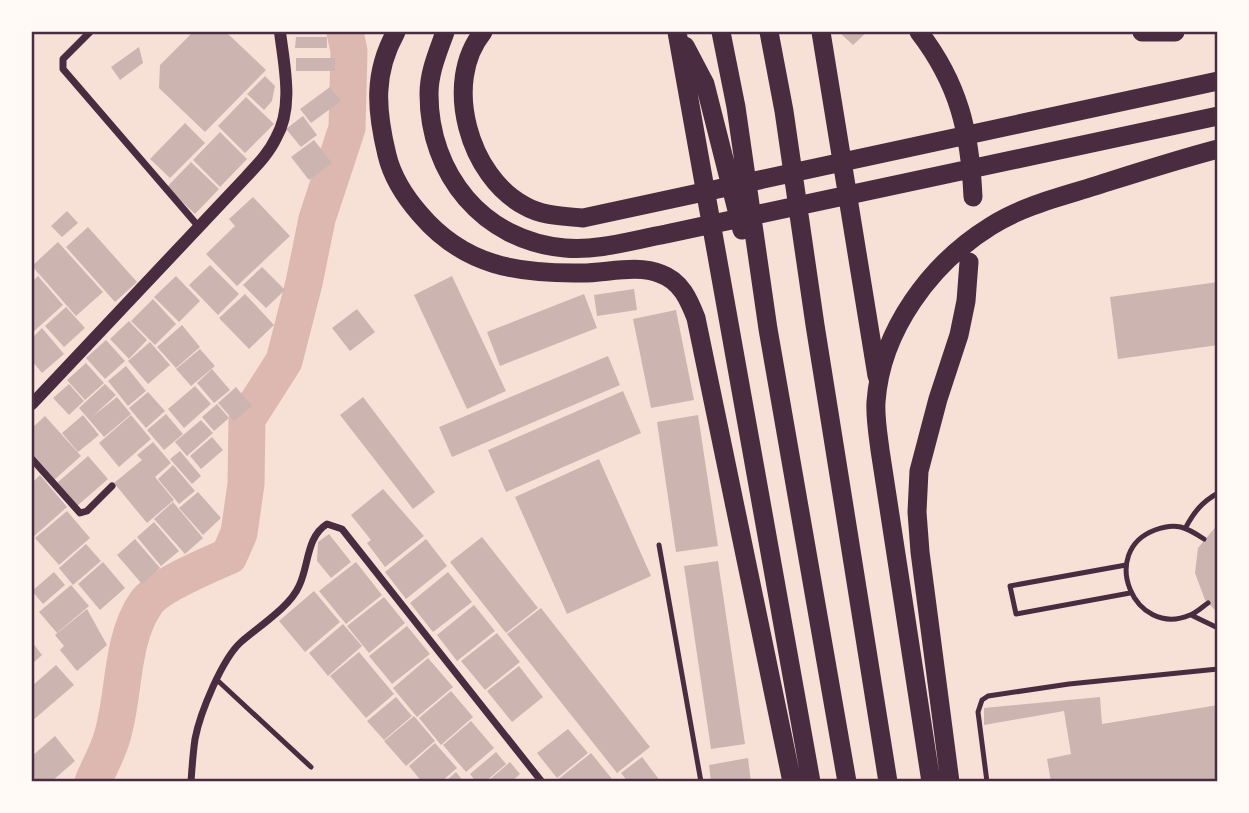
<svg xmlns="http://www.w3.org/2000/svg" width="1249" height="813" viewBox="0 0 1249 813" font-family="'Noto Sans',sans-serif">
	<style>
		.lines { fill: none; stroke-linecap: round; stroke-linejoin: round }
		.river { stroke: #dcb8b0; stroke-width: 37 }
		.building { fill: #ccb4b1 }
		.service { stroke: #4a2c40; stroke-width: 5 }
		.minor { stroke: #4a2c40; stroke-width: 7 }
		.tertiary { stroke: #4a2c40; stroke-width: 12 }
		.motorway { stroke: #4a2c40; stroke-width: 19 }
		.neatline { fill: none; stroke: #4a2c40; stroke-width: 2.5 }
	</style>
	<rect width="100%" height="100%" fill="#f7e1d7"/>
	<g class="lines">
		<path class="river" d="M93,782C99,767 108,752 112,737C125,696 120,640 146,603C157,586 209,565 229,556L239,533L246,484L247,419L284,361L304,283L317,219L347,128L349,51L345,32"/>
	</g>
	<path class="building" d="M193,32H226L266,70L205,132L159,88L160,65Z
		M839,32H867L853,45Z
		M296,37H327V48H295Z
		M139,47L143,63L120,80L111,67Z
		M296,58H335V71H296Z
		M265,76L275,86L272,101L264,110L247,94Z
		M330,87L341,101L311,123L300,109Z
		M246,97L274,124L245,153L218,126Z
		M303,116L317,135L301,147L286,129Z
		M185,123L205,143L170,178L150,159Z
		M220,132L247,159L220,187L193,160Z
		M314,140L332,163L309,180L291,157Z
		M191,162L219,189L195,214L167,187Z
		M253,197L290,236L237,286L206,254L235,226L229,219Z
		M67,211L78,223L62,237L51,226Z
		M88,227L137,282L115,302L66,247Z
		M58,242L103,292L76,316L32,266Z
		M210,265L239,294L218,315L189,285Z
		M262,267L285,290L266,308L243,285Z
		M38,276L63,305L32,333V282Z
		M176,276L200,301L179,322L154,297Z
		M452,276L506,391L467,409L414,295Z
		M1218,282V345L1118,359L1110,297Z
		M634,289L637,310L597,316L594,295Z
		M245,294L274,325L249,349L219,318Z
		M584,294L597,328L500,366L487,332Z
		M153,299L176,324L155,345L131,321Z
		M66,307L85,328L64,347L45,326Z
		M357,309L375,332L350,351L332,328Z
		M676,310L694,400L651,408L633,319Z
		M129,321L147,340L129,359L110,339Z
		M182,325L200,347L176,368L157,347Z
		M42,328L64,354L42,373L32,361V338Z
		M106,340L125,361L105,379L86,358Z
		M150,342L170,365L148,384L128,361Z
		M200,349L215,366L191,386L176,369Z
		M608,356L620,385L452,457L439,427Z
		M86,363L104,383L85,400L67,380Z
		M126,366L146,391L128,406L108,381Z
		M212,369L230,390L214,403L197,383Z
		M69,384L84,401L69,415L53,398Z
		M105,384L116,395L93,416L117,397L131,414L104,437L79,408Z
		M195,386L211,404L184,428L168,409Z
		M236,387L252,406L234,421L218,403Z
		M623,391L641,433L506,492L488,450Z
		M148,392L165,411L146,428L129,408Z
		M363,397L435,492L413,509L340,415Z
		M217,404L229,418L214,431L202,417Z
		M166,414L183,434L164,450L147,430Z
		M83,415L99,435L78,452L62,433Z
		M131,415L151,439L119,467L99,443Z
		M698,415L718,546L676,552L657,422Z
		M45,416L81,456L54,480L32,455V428Z
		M201,420L213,433L187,456L175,442Z
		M212,437L223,450L201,469L190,456Z
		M153,442L171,463L155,477L174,500L147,523L114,483L142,460L137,455Z
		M180,451L201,476L192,484L170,459Z
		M88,456L108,479L77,506L57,483Z
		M599,459L651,576L567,614L515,497Z
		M173,465L195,491L179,504L158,479Z
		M40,475L67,507L32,538V483Z
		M383,489L424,536L385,567L367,543L371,540L351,515Z
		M198,492L221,518L203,535L179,508Z
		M173,502L203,538L185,554L154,519Z
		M67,511L90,538L59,565L35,538Z
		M154,522L179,551L161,566L137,537Z
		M1218,524V613L1205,600L1195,573L1198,548Z
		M329,534L351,562L331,578L317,561L318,542Z
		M482,537L538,608L506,633L450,562Z
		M135,539L160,568L142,584L117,555Z
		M426,539L447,566L406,599L385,572Z
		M86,544L101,561L73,585L59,568Z
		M718,561L745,744L711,749L684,566Z
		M103,562L125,588L100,610L78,584Z
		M356,562L382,595L346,624L319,591Z
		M54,572L65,585L43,604L32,591Z
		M448,572L472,602L433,632L410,603Z
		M71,585L89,606L57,633L39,612Z
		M314,591L340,622L305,652L279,621Z
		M384,597L405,623L369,653L347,626Z
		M474,605L495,631L457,661L437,635Z
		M541,608L650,747L617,773L507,634Z
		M87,609L107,645L77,671L60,650L64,646L55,635Z
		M343,624L362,646L328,676L309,653Z
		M407,626L430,654L392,684L369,656Z
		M497,633L520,662L485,690L461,661Z
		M32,642L42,655L32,664Z
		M359,652L394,694L366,718L330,676Z
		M428,658L453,687L417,717L393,688Z
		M56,665L74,685L32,721V686Z
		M519,666L543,697L512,722L487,691Z
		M451,691L473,717L441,745L419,718Z
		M396,697L412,716L384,740L367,721Z
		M1100,697L1102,724L1218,705V782H1051L1047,759L1071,754L1064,711L984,725V708Z
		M414,716L435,741L406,766L384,741Z
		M471,721L494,748L466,772L443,745Z
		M568,729L588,753L557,778L537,753Z
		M55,736L75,761L51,782H37L32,775V756Z
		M435,743L457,768L441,782H422L409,766Z
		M496,752L506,764L485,782H476L470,774Z
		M591,753L612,779L609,782H555Z
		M642,757L661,782H628L621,773Z
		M748,758L751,782H711L709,765Z
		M510,762L520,774L511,782H487Z
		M456,772L464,782H445Z"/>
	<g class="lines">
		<path class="service" d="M1186,527C1194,512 1202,502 1218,493
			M1204,539C1186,527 1176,522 1155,530C1098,551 1134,639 1190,615C1196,613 1202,607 1208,603
			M659,545L701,782
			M1126,565L1010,586L1016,614L1130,593
			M1191,615L1218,628
			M216,679L311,767
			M987,782L978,712L982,700L988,696L1069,684L1218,669"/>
		<path class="minor" d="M90,32L63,59V69L199,227
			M32,459L80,513L87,511L112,486
			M191,782C192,767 193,753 195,739C200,713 222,659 241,642C258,627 290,607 299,586C309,566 306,537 327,524L342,529L542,782"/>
		<path class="tertiary" d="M32,404L246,177C257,165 269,153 276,138C294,107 284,65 280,32"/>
		<path class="motorway" d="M396,32C373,73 376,110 387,155C392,176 406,198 420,214C464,266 518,274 582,273C607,273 638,264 661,274C681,281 689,300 696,318L792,782
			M445,32C438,52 429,72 429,94C429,174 483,241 565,248C598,251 633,240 666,234L1218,116
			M483,32C442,82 469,177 525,206C542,216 563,216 583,218L1218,81
			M677,32L811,782
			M721,32L736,107L768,329L847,782
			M769,32L784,111L815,325L888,782
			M821,32L877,376
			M919,32C959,84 970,132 973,197
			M1142,32H1175
			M685,46L705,84L742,230
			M931,782L880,450C878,434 875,417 876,402C881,330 931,263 991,226C1022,206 1060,197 1095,186C1136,173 1176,160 1218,149
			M950,782L920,552L917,512L919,471L938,399L959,335L966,301L969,262"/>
	</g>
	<rect width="1249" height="813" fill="none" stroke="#fffaf5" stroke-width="66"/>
	<rect x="33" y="33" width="1183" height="747" class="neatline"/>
</svg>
